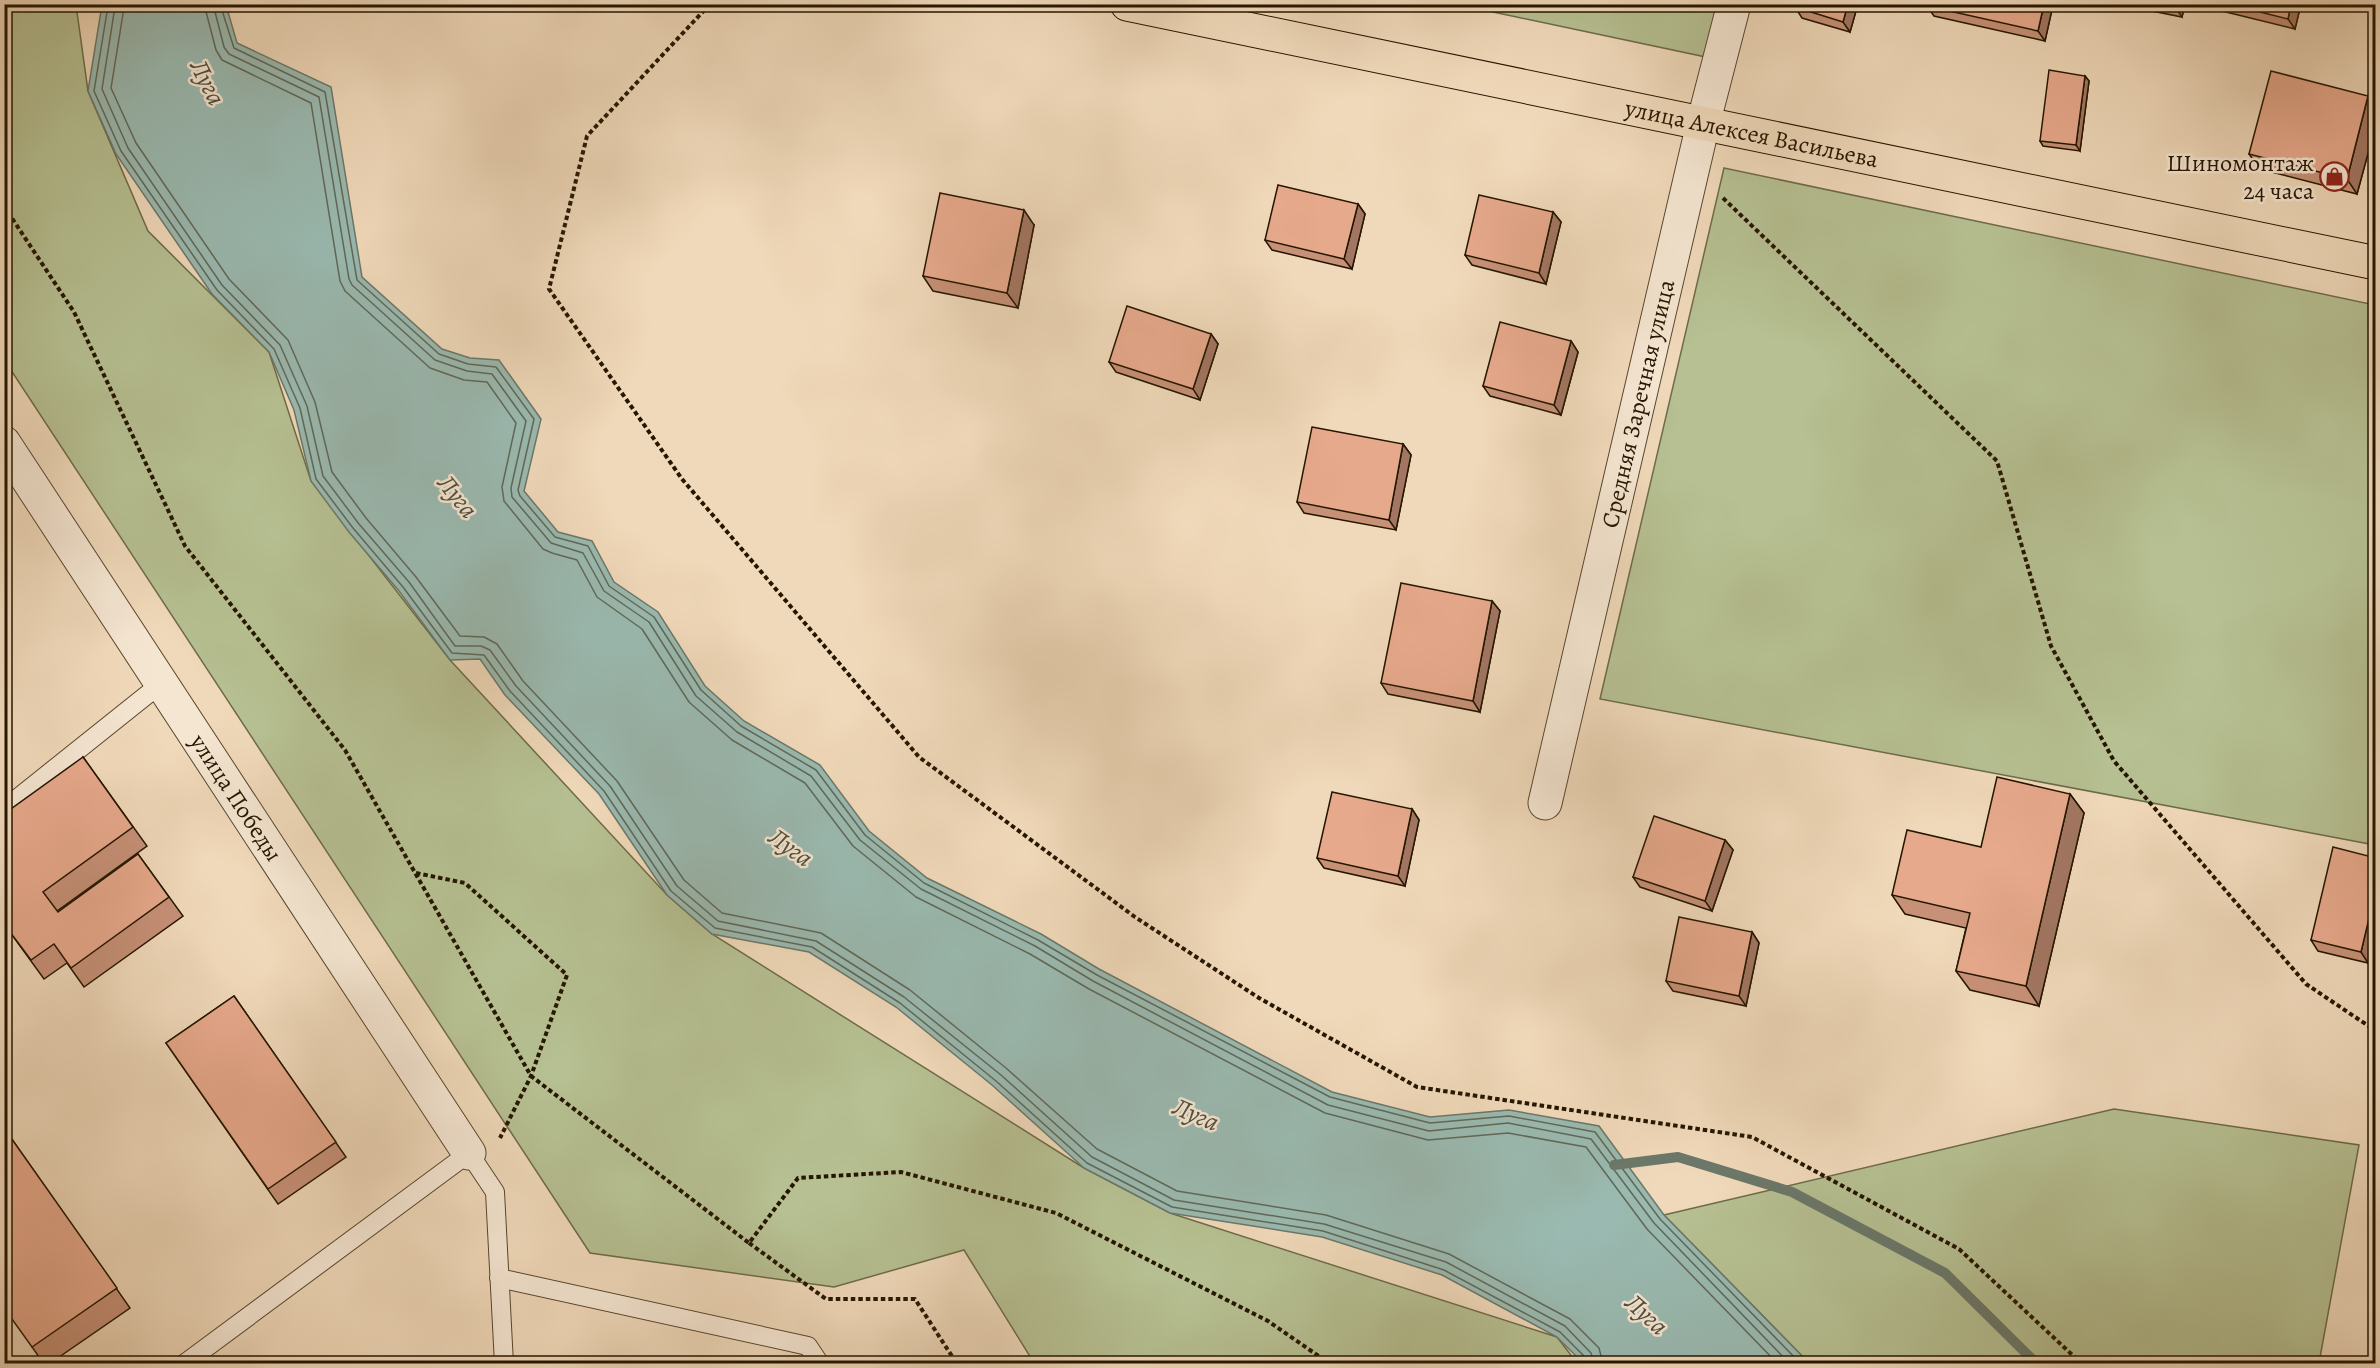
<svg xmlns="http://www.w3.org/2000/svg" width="2380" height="1368" viewBox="0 0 2380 1368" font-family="Alegreya,serif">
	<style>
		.green { fill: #b6c092; stroke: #6e6b49; stroke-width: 1.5 }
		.water { fill: #9abab1; stroke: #6b786a; stroke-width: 1.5 }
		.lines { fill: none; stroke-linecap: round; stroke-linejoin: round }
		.shore { stroke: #606858; stroke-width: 1.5 }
		.stream { stroke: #6b786a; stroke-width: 10 }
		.service-casing { stroke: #58472e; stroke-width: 20 }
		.minor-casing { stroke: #58472e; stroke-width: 35 }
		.primary-casing { stroke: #251600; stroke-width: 35 }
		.path { stroke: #251600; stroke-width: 4; stroke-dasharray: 4.5 3; stroke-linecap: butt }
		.service { stroke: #f5e6d2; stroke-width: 18 }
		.minor { stroke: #f5e6d2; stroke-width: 33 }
		.primary { stroke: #f0d9ba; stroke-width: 33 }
		.wall { fill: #c79178; stroke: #251600; stroke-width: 1.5 }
		.shaded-wall { fill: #a27662; stroke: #251600; stroke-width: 1.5 }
		.building { fill: #e7a98c; stroke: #251600; stroke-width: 1.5 }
		.labels { text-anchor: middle; stroke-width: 5; stroke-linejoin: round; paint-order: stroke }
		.street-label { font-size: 24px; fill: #251600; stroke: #f5e6d2 }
		.poi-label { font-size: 24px; fill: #251600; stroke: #f5e6d2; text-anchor: end }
		.water-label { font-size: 26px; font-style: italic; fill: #4e4f3e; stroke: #f5e6d2 }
	</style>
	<rect width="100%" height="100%" fill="#f0d9ba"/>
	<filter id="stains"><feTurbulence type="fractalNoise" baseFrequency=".00333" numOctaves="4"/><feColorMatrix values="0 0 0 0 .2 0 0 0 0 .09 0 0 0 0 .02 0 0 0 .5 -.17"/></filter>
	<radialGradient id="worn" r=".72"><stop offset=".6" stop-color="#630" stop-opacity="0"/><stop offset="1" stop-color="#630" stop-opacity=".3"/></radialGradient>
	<path class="green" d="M4,5H76L88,91L148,231L269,352L311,481L450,660L667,895L712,934L1084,1168L1170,1213L1557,1337L1577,1363H1034L964,1250L834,1287L590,1253L5,361Z
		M1460,5H1720L1706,57Z
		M1724,168L2375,305V845L1600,699Z
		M2114,1109L2359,1145L2319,1363H1809L1664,1215Z"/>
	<path class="water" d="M98,5H226L237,43L331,87L362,277L442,349L470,358L499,360L541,419L524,491L558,532L592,541L614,582L658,612L705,686L744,721L820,765L869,831L927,878L1041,934L1099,969L1332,1092L1430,1117L1509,1110L1599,1126L1664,1215L1809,1363H1583L1557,1337L1442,1275L1322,1237L1170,1213L1084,1168L992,1085L896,1007L809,952L712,934L667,895L599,794L505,695L480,659L450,660L399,591L349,532L311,481L294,410L269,352L212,294L116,154L88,91L101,11Z"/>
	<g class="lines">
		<path class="shore" d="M105,4L107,12L94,91L121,151L217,290L274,349L300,408L316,479L353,528L403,587L452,653L484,655L510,691L604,791L671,891L715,928L812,947L900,1003L996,1081L1087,1163L1172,1207L1323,1231L1444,1270L1560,1332L1585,1357L1586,1364
			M113,4L114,13L102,89L128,148L222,285L280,345L307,406L323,476L359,524L409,582L455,646H481L490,650L516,686L610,786L677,886L718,921L816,941L904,997L1001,1075L1092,1157L1174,1200L1324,1224L1446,1262L1565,1326L1591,1353L1594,1364
			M122,4L123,14L111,88L136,143L229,279L288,340L315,402L332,472L366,518L416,577L460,636L484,637L497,644L523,681L617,781L684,880L722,913L821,933L910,990L1006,1068L1097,1149L1177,1191L1326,1215L1449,1254L1570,1319L1599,1348L1603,1364
			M204,4L216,50L222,60L311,103L340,281L345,291L430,368L464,380L487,382L516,423L502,487L504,501L543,549L552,553L577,560L597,597L642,629L689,702L732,740L805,783L853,846L916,897L1030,954L1089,989L1325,1113L1428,1140L1508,1133L1586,1147L1647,1229L1778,1364
			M213,4L224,47L229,54L319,97L349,279L352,285L435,360L467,371L492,374L526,421L511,488L512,497L551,543L583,553L604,591L649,622L696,696L737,732L811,776L860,840L921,889L1035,946L1093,981L1328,1105L1429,1131L1508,1123L1591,1139L1654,1223L1790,1364
			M220,4L234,48L325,92L357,280L439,354L468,364L496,367L534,419L518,490L520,496L555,537L588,546L609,586L654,617L701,690L741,726L816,770L865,835L924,883L1038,940L1097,975L1330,1097L1430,1123L1509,1116L1595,1132L1660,1219L1801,1364"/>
		<path class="stream" d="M1614,1165L1678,1157L1792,1192L1945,1273L2037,1364"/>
		<defs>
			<path id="service" d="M4,809L163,682
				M499,1278L808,1346L820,1364
				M184,1364L469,1153L495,1192L504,1364"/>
			<g id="minor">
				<path id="s1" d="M4,443L469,1153"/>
				<path id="s2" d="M1545,803L1703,124L1734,4"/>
			</g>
			<g id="primary">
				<path id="s3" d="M1127,4L2376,263"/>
			</g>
		</defs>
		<use href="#service" class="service-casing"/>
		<use href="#minor" class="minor-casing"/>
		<use href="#primary" class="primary-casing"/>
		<path class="path" d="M710,4L587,136L549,289L682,479L919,757L1135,917L1259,998L1417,1087L1752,1137L1959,1249L2082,1364
			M1723,198L1997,461L2051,646L2114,761L2306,984L2376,1031
			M4,206L74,312L185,546L345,750L531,1076L749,1243L798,1178L901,1172L1056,1213L1268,1321L1330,1364
			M416,873L465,883L567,975L531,1076L500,1138
			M749,1243L826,1299H915L957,1364"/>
		<use href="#service" class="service"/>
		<use href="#minor" class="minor"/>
		<use href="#primary" class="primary"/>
	</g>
	<path class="wall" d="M1858,4L1850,32L1802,18L1795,7Z
		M2117,4H2185L2182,17Z
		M2217,4H2301L2295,29L2222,11Z
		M2053,5L2045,41L1934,16L1927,6Z
		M2085,76L2089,81L2080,151L2043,146L2040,141Z
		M2368,96L2376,107V124L2357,194L2260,169L2249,154Z
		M1358,204L1365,214L1352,269L1272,250L1265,240Z
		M1553,212L1561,222L1546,284L1472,265L1465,255Z
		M1034,225L1018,308L933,291L923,276Z
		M1211,334L1218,344L1200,400L1116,372L1109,362Z
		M1571,341L1578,352L1561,415L1490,396L1483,386Z
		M1403,444L1411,455L1396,530L1304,513L1297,502Z
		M1492,601L1500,611L1480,712L1388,694L1381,683Z
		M83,757L147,846L57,911L58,912L138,854L183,916L84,987L67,963L44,979L4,924Z
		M2070,794L2084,813L2039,1006L1970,990L1956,971L1966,928L1905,914L1892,895L1981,847Z
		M1412,809L1419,820L1405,886L1324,868L1317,858Z
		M1725,840L1733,850L1712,911L1640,887L1633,877Z
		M2376,858V930L2368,963L2318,951L2311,940Z
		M1752,932L1759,943L1746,1006L1673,991L1666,981Z
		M234,996L346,1157L278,1204L166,1043Z
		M4,1128L130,1308L49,1364H44L32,1347Z"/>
	<path class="shaded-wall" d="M1848,4H1858L1850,32L1843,22Z
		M2044,4L2053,5L2045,41L2038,31Z
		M2176,4H2185L2182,17L2175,7Z
		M2291,4H2301L2295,29L2288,19Z
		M2085,76L2089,81L2080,151L2076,145Z
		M2368,96L2376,107V124L2357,194L2347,179Z
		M1358,204L1365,214L1352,269L1344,259Z
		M1024,210L1034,225L1018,308L1007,293Z
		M1553,212L1561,222L1546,284L1539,273Z
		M1211,334L1218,344L1200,400L1193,389Z
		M1571,341L1578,352L1561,415L1554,405Z
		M1403,444L1411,455L1396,530L1389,520Z
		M1492,601L1500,611L1480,712L1473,701Z
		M2070,794L2084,813L2039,1006L2026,986Z
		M1412,809L1419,820L1405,886L1398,876Z
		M1725,840L1733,850L1712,911L1705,901Z
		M2376,889V930L2368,963L2361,952Z
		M1752,932L1759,943L1746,1006L1739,996Z"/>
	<path class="building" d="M1796,4H1848L1843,22L1795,7Z
		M1928,4H2044L2038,31L1927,6Z
		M2163,4H2176L2175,7Z
		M2228,4H2291L2288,19Z
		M2049,70L2085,76L2076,145L2040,141Z
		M2271,71L2368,96L2347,179L2249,154Z
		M1278,185L1358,204L1344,259L1265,240Z
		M940,193L1024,210L1007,293L923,276Z
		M1479,195L1553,212L1539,273L1465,255Z
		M1127,306L1211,334L1193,389L1109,362Z
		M1500,322L1571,341L1554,405L1483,386Z
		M1312,427L1403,444L1389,520L1297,502Z
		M1401,583L1492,601L1473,701L1381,683Z
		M83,757L133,827L43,892L58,912L138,854L169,897L71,968L54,944L31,960L4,924V814Z
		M1997,777L2070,794L2026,986L1956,971L1970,913L1892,895L1907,830L1981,847Z
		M1332,792L1412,809L1398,876L1317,858Z
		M1654,816L1725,840L1705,901L1633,877Z
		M2333,847L2376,858V889L2361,952L2311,940Z
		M1679,917L1752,932L1739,996L1666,981Z
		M234,996L336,1142L268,1189L166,1043Z
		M4,1128L117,1288L32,1347L4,1308Z"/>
	<defs>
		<symbol id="shop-ring" viewBox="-11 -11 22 22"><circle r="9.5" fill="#f5e6d2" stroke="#8f2418" stroke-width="1.5"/><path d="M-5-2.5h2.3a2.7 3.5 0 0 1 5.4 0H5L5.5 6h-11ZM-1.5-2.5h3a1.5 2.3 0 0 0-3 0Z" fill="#8f2418"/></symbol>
	</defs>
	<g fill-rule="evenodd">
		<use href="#shop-ring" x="2318" y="160" width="33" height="33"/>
	</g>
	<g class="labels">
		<g class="street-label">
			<text dy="8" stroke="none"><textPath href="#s3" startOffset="638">улица Алексея Васильева</textPath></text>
			<text dy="8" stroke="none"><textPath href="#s2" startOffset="410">Средняя Заречная улица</textPath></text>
			<text dy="8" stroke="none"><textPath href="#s1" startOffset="424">улица Победы</textPath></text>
		</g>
		<g class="poi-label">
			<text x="2314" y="171">Шиномонтаж<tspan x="2314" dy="28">24 часа</tspan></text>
		</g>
		<g class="water-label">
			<text transform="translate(208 82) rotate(63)" y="9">Луга</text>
			<text transform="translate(458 496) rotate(51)" y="9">Луга</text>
			<text transform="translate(791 847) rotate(35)" y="9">Луга</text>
			<text transform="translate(1196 1114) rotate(23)" y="9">Луга</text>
			<text transform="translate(1647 1314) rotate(42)" y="9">Луга</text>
		</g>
	</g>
	<rect width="2380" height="1368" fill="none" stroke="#f0d9ba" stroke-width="24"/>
	<rect x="6" y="6" width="2368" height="1356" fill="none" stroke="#251600" stroke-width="3"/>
	<rect x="12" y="12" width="2356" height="1344" fill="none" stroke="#251600" stroke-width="1.5"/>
	<rect width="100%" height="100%" filter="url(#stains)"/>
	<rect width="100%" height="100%" fill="url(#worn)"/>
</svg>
